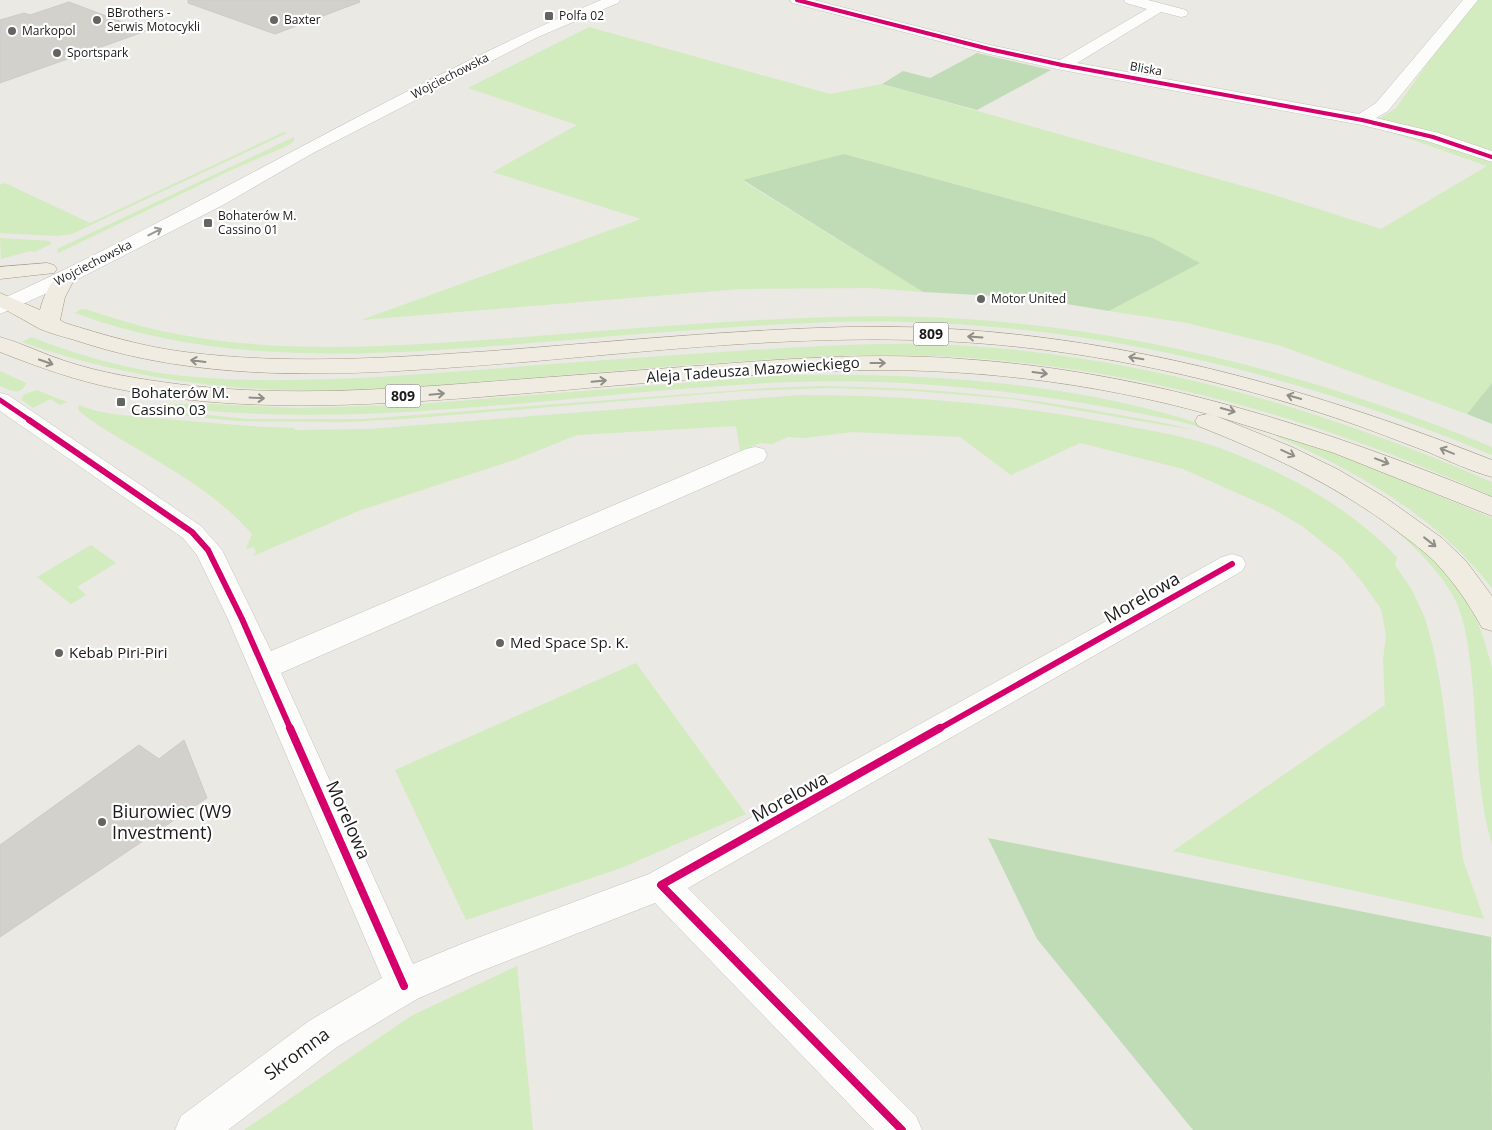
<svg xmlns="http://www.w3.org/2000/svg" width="1492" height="1130" viewBox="0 0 1492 1130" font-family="'Open Sans',sans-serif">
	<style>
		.grass { fill: #d2ebbf }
		.forest { fill: #c0dcb6 }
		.building { fill: #d3d1cc; stroke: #cecbc5 }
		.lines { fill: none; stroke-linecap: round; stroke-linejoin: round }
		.minor-casing { stroke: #c3c2c0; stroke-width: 1 }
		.tertiary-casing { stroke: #c3c2c0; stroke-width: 1 }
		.primary-casing { stroke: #a09981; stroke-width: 1 }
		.minor { fill: #fcfcfb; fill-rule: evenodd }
		.tertiary { fill: #fcfcfb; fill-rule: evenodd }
		.primary { fill: #f0ece2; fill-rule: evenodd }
		.cycleway-far3-casing { stroke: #fff; stroke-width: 5.5 }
		.cycleway-far2-casing { stroke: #fff; stroke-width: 8 }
		.cycleway-far1-casing { stroke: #fff; stroke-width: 9 }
		.cycleway-casing { stroke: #fff; stroke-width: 11 }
		.cycleway-far3 { stroke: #d6006c; stroke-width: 4 }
		.cycleway-far2 { stroke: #d6006c; stroke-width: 5 }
		.cycleway-far1 { stroke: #d6006c; stroke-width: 6 }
		.cycleway { stroke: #d6006c; stroke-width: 8 }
		.oneway { stroke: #979797 }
		.oneway2 { stroke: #918e89 }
		.poi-dot { fill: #646462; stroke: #fff; stroke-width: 2 }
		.labels { text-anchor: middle; stroke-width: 4.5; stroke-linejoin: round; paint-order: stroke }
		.far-poi-label { font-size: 12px; fill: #1c1c1c; stroke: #fff; text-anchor: start }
		.far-street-label { font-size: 12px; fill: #1c1c1c; stroke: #fff }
		.shield { fill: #fff; stroke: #606060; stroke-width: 1 }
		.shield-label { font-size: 14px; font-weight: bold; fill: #1c1c1c }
		.street-label { font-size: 15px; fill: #1c1c1c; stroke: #fff }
		.poi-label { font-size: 15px; fill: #1c1c1c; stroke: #fff; text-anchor: start }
		.near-street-label { font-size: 18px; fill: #1c1c1c; stroke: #fff }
		.near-poi-label { font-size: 18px; fill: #1c1c1c; stroke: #fff; text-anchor: start }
	</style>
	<rect width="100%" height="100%" fill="#eae9e4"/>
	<path class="grass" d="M1472,0H1492V383L1467,414L1281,346L1187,323L1109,311L1199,263L1153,238L844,154L743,181L923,292L871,288L740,289L361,320L641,219L493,172L577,125L468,88L589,27L830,94L882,84L1271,194L1381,229L1487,166L1370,125L1396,108Z
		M284,132L287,133L72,234L57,236L0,233V185L5,183L90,223Z
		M294,137V141L289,145L227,172L58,253L57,249Z
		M0,238L50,241L51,244L34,252L30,251L1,259Z
		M81,309H85C110,317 135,325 161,331C277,356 395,346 512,338C619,330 727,320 834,317C1061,309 1283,362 1492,447V455C1274,364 1046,312 808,323C712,327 616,336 519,344C372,356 217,366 75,313Z
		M31,337C77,355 126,369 174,375C242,383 311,380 379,377C499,369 618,358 737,351C800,347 862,343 925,344C1121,349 1314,405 1492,482V496C1446,476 1400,457 1352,440C1202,387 1041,354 881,355C820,355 760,360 700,364C638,369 575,374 513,379C460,383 408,388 355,390C242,394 129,380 22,342Z
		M0,371L26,383C20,397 11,390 0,386Z
		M784,375C984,372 1207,390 1375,510C1410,535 1447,565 1468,603C1480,623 1486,646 1492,668V845C1474,783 1478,716 1469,653C1466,632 1462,610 1451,592C1420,541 1349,492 1296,467C1264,452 1232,437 1199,427C1170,418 1141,414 1112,408C1007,389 897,378 791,382C582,390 372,433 163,406L165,404H213L296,408L408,405Z
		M821,386C918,387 1013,395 1108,413C1136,418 1166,422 1193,430L1012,399L914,391L832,388L743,391L404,419L345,422L237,421L156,413L158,410L248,419H363L767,388Z
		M37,390L39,391L67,402L60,405L50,399L33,408L21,399L25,394Z
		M800,395C906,395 1011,404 1116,424C1151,431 1188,436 1222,449C1287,473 1349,507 1397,557L1395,565L1412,590L1425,618L1433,647L1441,688L1463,860L1484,919L1173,851L1385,705L1383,660L1386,635L1381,609L1363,583L1342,558L1302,526L1273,509L1183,469L1080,443L1011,475L960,437L853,432L804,438L788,437L772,444L760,443L740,451L736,426L577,435L517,459L361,510L253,556L256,552L254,547L246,549L252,534C218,495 173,470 129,444C111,433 93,423 78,410L79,405C100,414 122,415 144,417C194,421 244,427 294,428L295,430L369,429Z
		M1277,434L1343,456L1492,518V588C1437,517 1359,472 1278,437L1276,436Z
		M91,545L116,563L77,587L86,595L71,604L37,577Z
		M636,663L746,814L621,868L466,920L395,770Z
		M517,966L533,1130H244L411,1016Z"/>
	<path class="forest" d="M977,53L1051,70L977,110L882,84L903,71L930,78Z
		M844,154L1153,238L1200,263L1109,311L1030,298L923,292L743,180Z
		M1492,383V424L1467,414Z
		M988,838L1491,937L1492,1130H1193L1037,939Z"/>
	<path class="building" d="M188,0H359L360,2L275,34L188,3Z
		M69,2L146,31L0,83V20L24,13L30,15Z
		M184,740L207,798L0,937V845L139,745L159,759Z"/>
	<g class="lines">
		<defs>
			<path id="minor" d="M790,0H814L990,45L1060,60L1147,9L1126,3L1124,0H1148L1186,10L1188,13L1186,16L1181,17L1161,12L1077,63L1359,114L1376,103L1463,0H1478L1388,111L1376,118L1439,133L1492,151V162L1427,141L1362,125L1062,70L989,54L792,3Z
				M0,393L8,395L201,526L222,550L271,651L746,449L755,447L764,449L767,455L764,461L281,673L413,964L464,943L649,874L1222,557L1232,554L1242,557L1246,564L1242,571L688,888L916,1116L922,1130H874L655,903L476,973L417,999L337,1047L228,1130H175L181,1116L309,1021L382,978L228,619L197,555L183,538L0,411Z"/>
			<path id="tertiary" d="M601,0H620L618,3L538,37L313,153L223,205L72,282L0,314V300C204,207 394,87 601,0Z"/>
			<path id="primary" d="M47,263L54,265L57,269L54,273L0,279V267Z
				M65,272L72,274L75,278L65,297L60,320L65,323C104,335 144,347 185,352C287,365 389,358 491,351C609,342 728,330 847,327C1071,322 1285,378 1492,460V477C1470,471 1449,461 1428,452C1399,441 1371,430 1342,420C1224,380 1100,352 976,343C825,332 674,349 525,362C379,373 225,388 84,343C70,338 54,335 40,329C27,322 14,314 0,307V293L40,310C43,297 49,285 58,274Z
				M0,337C22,343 43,354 65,361C101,373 139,379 177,384C270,396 366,391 459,384C538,378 616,372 695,366C784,359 873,352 962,359C1147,371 1322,427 1492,497V516L1334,453L1216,416L1292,447L1339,470L1386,498L1442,538L1466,561L1492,596V631L1482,628C1469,604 1454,582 1435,562C1424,551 1410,541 1397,531C1336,485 1269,454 1198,426L1195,421L1198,416L1207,414L1215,416C1091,381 960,366 831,371C714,375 597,388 480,397C360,406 237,413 118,389C77,381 38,367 0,352Z"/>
		</defs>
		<use href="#minor" class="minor-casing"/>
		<use href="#tertiary" class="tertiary-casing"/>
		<use href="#primary" class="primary-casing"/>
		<use href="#minor" class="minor"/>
		<use href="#tertiary" class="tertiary"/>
		<use href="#primary" class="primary"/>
		<defs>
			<path id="cycleway-far3" d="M797,0L989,49L1062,65L1362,120L1433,137L1492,157"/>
			<path id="cycleway-far2" d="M0,400L31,421"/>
			<path id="cycleway-far1" d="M29,420L192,532L208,550L242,619L291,730
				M937,730L1232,564"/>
			<path id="cycleway" d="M290,728L404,986
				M902,1130L661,885L940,728"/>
		</defs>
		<use href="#cycleway-far3" class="cycleway-far3-casing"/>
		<use href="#cycleway-far2" class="cycleway-far2-casing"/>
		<use href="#cycleway-far1" class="cycleway-far1-casing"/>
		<use href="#cycleway" class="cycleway-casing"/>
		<use href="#cycleway-far3" class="cycleway-far3"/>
		<use href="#cycleway-far2" class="cycleway-far2"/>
		<use href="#cycleway-far1" class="cycleway-far1"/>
		<use href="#cycleway" class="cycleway"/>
	</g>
	<defs><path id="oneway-shaft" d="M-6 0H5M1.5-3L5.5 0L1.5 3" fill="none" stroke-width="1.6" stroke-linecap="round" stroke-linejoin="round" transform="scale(1.25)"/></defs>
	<use class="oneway" href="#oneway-shaft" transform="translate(155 232) rotate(-27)"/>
	<g class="oneway2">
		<use href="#oneway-shaft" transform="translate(975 337) rotate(-176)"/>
		<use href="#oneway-shaft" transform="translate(1136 358) rotate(-170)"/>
		<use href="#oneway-shaft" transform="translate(198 361) rotate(-173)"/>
		<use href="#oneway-shaft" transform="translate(46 362) rotate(19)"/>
		<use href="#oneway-shaft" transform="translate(878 363)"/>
		<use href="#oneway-shaft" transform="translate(1040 373) rotate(7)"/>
		<use href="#oneway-shaft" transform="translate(599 381) rotate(-5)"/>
		<use href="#oneway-shaft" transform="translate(437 394) rotate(-5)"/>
		<use href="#oneway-shaft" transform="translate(1294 397) rotate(-164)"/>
		<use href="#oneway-shaft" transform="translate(257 398) rotate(3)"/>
		<use href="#oneway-shaft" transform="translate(1228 410) rotate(15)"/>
		<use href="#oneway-shaft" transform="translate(1447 451) rotate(-158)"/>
		<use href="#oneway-shaft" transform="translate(1288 453) rotate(25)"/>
		<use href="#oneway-shaft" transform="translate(1382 461) rotate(21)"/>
		<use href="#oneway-shaft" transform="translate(1430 542) rotate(38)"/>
	</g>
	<g class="poi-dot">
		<rect x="544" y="11" width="10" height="10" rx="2.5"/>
		<circle cx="97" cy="20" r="5"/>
		<circle cx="274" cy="20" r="5"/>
		<circle cx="12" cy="31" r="5"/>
		<circle cx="57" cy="53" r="5"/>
		<rect x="203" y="218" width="10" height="10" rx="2.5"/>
		<circle cx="981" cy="299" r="5"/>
		<rect x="116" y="397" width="10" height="10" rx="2.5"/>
		<circle cx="500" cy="643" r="5"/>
		<circle cx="59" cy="653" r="5"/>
		<circle cx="102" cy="822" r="5"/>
	</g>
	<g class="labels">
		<g class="far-poi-label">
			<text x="107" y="17">BBrothers -<tspan x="107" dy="14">Serwis Motocykli</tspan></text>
			<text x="559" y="20">Polfa 02</text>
			<text x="284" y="24">Baxter</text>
			<text x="22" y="35">Markopol</text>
			<text x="67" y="57">Sportspark</text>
			<text x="218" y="220">Bohaterów M.<tspan x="218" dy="14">Cassino 01</tspan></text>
			<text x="991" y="303">Motor United</text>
		</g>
		<g class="far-street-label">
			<text transform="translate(1146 69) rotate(10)" y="4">Bliska</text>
			<text transform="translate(450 76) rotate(-27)" y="4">Wojciechowska</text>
			<text transform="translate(93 263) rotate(-27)" y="4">Wojciechowska</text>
		</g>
		<g class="shield">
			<rect x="913.5" y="322.5" width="35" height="23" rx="4"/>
			<rect x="385.5" y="384.5" width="35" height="23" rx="4"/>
		</g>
		<g class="shield-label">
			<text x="931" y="339">809</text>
			<text x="403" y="401">809</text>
		</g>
		<g class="street-label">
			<text transform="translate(753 370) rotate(-4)" y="5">Aleja Tadeusza Mazowieckiego</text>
		</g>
		<g class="poi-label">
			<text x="131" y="398">Bohaterów M.<tspan x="131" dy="17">Cassino 03</tspan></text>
			<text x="510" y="648">Med Space Sp. K.</text>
			<text x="69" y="658">Kebab Piri-Piri</text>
		</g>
		<g class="near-street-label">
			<text transform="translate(1142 598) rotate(-30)" y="6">Morelowa</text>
			<text transform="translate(790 797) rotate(-29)" y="6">Morelowa</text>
			<text transform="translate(348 820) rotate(66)" y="6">Morelowa</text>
			<text transform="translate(297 1054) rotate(-36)" y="6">Skromna</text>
		</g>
		<g class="near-poi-label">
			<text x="112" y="818">Biurowiec (W9<tspan x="112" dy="21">Investment)</tspan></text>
		</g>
	</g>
</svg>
